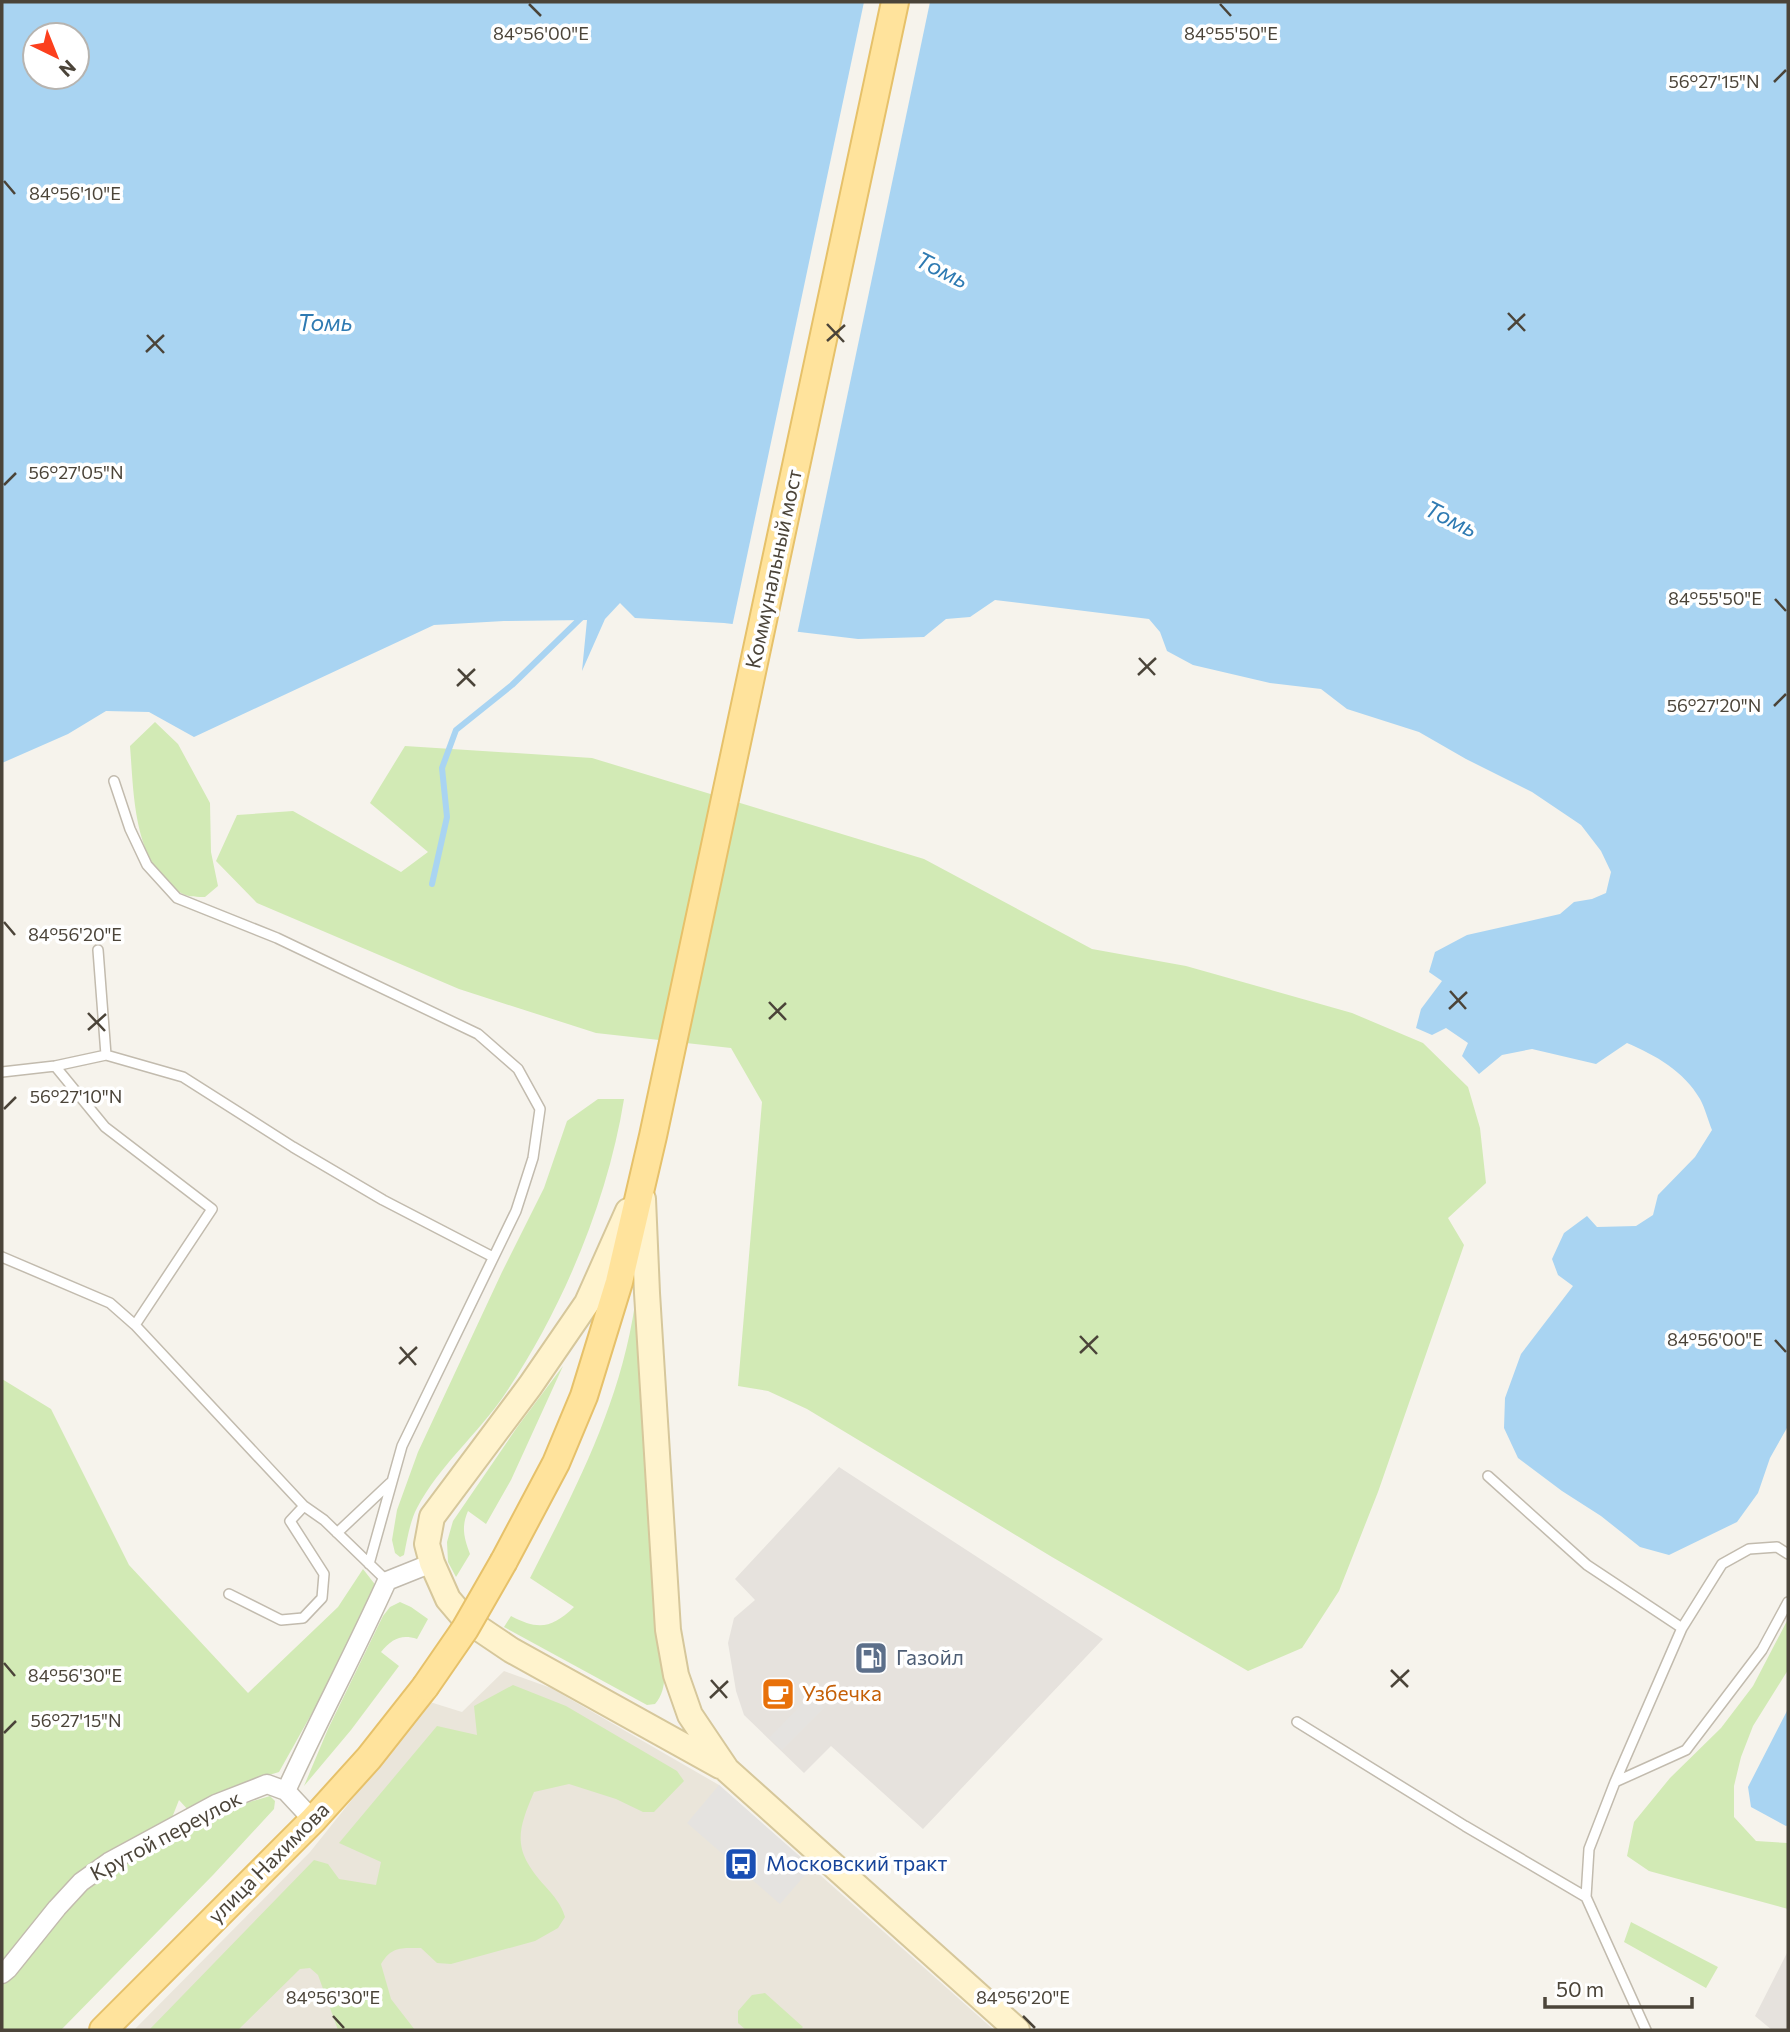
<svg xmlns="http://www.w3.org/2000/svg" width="1790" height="2032" viewBox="0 0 1790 2032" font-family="Commissioner,sans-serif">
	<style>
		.residential { fill: #eae5da }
		.industrial { fill: #e6e2dd }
		.green { fill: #d2eab5; fill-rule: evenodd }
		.parking { fill: #e5e3e0 }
		.water { fill: #a9d4f2; fill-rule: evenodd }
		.pier { fill: #f6f3ec }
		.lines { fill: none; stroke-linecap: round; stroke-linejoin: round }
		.stream { stroke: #a9d4f2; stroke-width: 6 }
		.lane-casing { stroke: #c2bbae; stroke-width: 12 }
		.street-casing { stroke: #c2bbae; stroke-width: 21 }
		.secondary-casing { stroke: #d6c79b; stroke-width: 28 }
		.primary-casing { stroke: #e6c16a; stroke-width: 30 }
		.lane { stroke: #fff; stroke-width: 9 }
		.street { stroke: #fff; stroke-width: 18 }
		.secondary { stroke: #fff3cd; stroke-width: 24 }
		.primary { stroke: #ffe39c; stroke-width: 26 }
		.primary-bridge-casing { stroke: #e6c16a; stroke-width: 30; stroke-linecap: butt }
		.primary-bridge { stroke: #ffe39c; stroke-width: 26 }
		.ticks { fill: none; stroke: #4b4439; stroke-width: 2.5 }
		.labels { text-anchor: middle; stroke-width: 7; stroke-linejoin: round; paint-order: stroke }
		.street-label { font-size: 21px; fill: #4b4439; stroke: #fff }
		.service-label { font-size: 21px; fill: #4e5e75; stroke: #fff; text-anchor: start }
		.food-label { font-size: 21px; fill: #c56008; stroke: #fff; text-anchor: start }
		.transit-label { font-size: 21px; fill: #164399; stroke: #fff; text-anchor: start }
		.water-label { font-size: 23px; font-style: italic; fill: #2e7ab2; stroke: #fff }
		.ticks-label { font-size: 18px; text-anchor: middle; fill: #4b4439; stroke: #fff; stroke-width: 7; stroke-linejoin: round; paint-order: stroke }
	</style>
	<rect width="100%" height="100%" fill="#f6f3ec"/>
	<path class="residential" d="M504,1671L551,1688L719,1785L994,2030H134L310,1852L430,1702L462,1712Z"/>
	<path class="industrial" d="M839,1467L1103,1639L923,1829L831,1746L804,1773L744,1715L736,1691L728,1643L734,1618L755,1600L735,1579Z
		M1788,1951V2030H1772L1755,2016Z"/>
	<path class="green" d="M155,722L178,744L210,803L211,852L218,886L205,897C198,897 189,897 183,894C133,867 134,795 130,746Z
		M405,746L592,758L924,859L1092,949L1186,966L1352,1013L1423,1043L1468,1087L1480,1128L1486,1183L1448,1218L1464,1245L1378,1492L1339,1591L1302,1648L1248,1671L1052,1557L807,1409L768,1391L738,1386L762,1102L731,1048L596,1033L459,989L257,903L216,861L237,815L293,811L401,872L428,852L370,803Z
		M598,1099H624C608,1200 562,1310 505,1394C478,1434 439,1466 417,1508C410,1521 407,1540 404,1555L400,1557L395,1553L392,1540L397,1510L418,1452L502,1272L544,1188L567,1121Z
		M635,1304C646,1411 646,1520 657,1627C660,1652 673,1683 655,1704L647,1705L504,1627L511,1616C538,1630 551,1629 574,1607L530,1578C576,1488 620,1405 635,1304Z
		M563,1366L511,1480L486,1524L468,1511C461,1527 464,1538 470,1554L456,1577L448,1562L447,1542L453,1521L518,1426Z
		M2,1379L51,1409L129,1565L248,1693L338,1607L363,1569L377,1587L331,1679L279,1772L256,1779L239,1805L270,1796L275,1801L274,1809L213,1875L61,2030H2ZM179,1800L200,1823L162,1843Z
		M400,1602L411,1607L428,1619L417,1639C401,1634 392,1639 381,1652L399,1666L351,1730L304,1786L328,1729L383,1616L390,1607Z
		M1788,1619V1670L1753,1726L1741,1757L1734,1786V1817L1756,1841L1788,1843V1909L1649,1871L1627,1856L1634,1822L1670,1778L1721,1728L1753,1686Z
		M513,1685L566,1706L677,1771L684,1781L654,1812H643L616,1799L569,1784L534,1792C516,1834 513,1850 545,1886C554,1896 561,1904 565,1917L558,1928L535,1941L451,1964L437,1963L421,1948C401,1948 392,1946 381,1964L391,1999L415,2030H338L318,1975L310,1968L300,1969L238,2030H149L314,1860L328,1864L339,1879L376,1885L381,1862L339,1843L437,1726L477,1735L474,1706Z
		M1631,1922L1718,1967L1706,1988L1624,1942Z
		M765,1993L803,2027L800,2030H746L738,2023V2011L752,1995Z"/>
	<path class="parking" d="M810,1696L824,1708L782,1750L769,1738Z
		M719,1785L812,1867L780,1904L687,1823Z"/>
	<path class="water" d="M2,2H1788V1426L1770,1458L1758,1493L1737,1522L1669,1555L1640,1547L1601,1516L1562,1491L1518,1458L1504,1428L1505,1398L1521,1354L1573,1286L1558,1275L1552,1259L1564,1233L1587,1216L1597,1227L1636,1226L1653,1215L1658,1195L1695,1157L1712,1130C1708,1120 1705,1108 1700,1099C1684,1071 1655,1055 1627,1043L1596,1064L1532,1049L1502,1055L1479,1074L1462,1056L1468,1043L1446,1028L1432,1035L1416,1028L1421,1009L1442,981L1429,972L1435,952L1467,935L1560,914L1574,902L1592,899L1606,893L1611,872L1601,851L1581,825L1532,792L1466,759L1419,732L1347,709L1321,689L1270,683L1193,665L1167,651L1160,632L1149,619L995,600L970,617L946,619L924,637L858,639L724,623L635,618L620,603L605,619L582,671L587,620L504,621L434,625L194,737L149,712L106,711L68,734L2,763ZM35,35H77V77H35Z
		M1788,1709V1825L1786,1826L1751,1807L1748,1787Z"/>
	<path class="pier" d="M864,2H930L797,635L732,627Z"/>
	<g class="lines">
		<path class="stream" d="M432,884L447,817L442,768L456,730L512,685L584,615"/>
		<defs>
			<path id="lane" d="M114,781L130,829L147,865L177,898L277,938L478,1034L518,1069L540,1109L533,1158L516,1211L402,1446L369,1564
				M98,950L106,1055
				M55,1066L105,1127L212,1209L135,1325
				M2,1072L55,1066L106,1055L183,1077L293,1147L383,1200L493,1257
				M2,1257L110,1303L135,1325L304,1506L324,1520L387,1581
				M1488,1476L1587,1565L1682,1628
				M337,1533L390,1483
				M229,1594L281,1620L303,1618L322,1598L324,1574L290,1521L304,1506
				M1297,1722L1465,1826L1586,1897L1646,2030
				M1615,1782L1686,1750L1762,1650L1788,1602
				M1586,1897L1589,1849L1615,1782L1682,1628L1722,1564L1749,1549L1777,1547L1788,1554"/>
			<path id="street" d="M313,1820L286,1791C318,1721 355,1652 387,1581L432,1563
				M2,1974L8,1969L57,1908L81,1882L109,1862L216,1804L267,1784L286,1791"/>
			<path id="secondary" d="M643,1199L647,1293L668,1630L676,1675L690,1715L727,1770L1017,2030
				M628,1211L587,1303L530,1386L432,1517L427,1544L432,1563L448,1599L465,1619L511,1650L720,1766"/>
			<path id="primary" d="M504,1561L556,1463L584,1396L619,1282L653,1136L895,2
				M103,2030L313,1820L369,1758L425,1687"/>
		</defs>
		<use href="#lane" class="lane-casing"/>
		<use href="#street" class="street-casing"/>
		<use href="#secondary" class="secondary-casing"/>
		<use href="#primary" class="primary-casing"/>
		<use href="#lane" class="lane"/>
		<use href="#street" class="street"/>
		<use href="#secondary" class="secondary"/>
		<use href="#primary" class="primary"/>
		<defs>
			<path id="primary-bridge" d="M425,1687L465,1629L504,1561"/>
		</defs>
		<use href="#primary-bridge" class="primary-bridge-casing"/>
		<use href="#primary-bridge" class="primary-bridge"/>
	</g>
	<path class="ticks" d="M529,4L541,16M1220,4L1231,16M1774,82L1786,70M4,181L15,194M1508,313L1525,331M827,324L844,342M1508,330L1525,314M147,335L164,353M827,341L845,325M146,352L164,335M4,485L16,473M1775,599L1786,611M1139,658L1155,675M458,669L475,686M1138,675L1156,658M457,686L475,669M1774,706L1786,694M4,922L15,935M1450,991L1466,1009M769,1002L786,1020M1449,1009L1467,992M88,1013L105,1031M769,1019L786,1003M88,1030L106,1014M4,1109L16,1097M1080,1336L1097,1354M1775,1340L1786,1352M400,1347L416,1365M1080,1353L1098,1336M399,1364L417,1347M4,1663L15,1676M1391,1670L1408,1687M711,1680L727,1698M1391,1687L1409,1670M710,1698L728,1681M4,1733L16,1721M333,2016L344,2028M1023,2016L1035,2028"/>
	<defs>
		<symbol id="fuel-square" viewBox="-11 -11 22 22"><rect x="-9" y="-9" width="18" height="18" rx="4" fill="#5c6f8a" stroke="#fff"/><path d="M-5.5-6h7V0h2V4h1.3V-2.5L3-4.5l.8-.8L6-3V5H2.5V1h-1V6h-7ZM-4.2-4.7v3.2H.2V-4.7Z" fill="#fff"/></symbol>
		<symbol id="cafe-square" viewBox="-11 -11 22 22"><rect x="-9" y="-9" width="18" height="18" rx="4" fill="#e8710a" stroke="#fff"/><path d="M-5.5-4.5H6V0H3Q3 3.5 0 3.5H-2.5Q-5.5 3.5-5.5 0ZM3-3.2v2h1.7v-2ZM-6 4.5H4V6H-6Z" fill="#fff"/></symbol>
		<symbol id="bus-square" viewBox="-11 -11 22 22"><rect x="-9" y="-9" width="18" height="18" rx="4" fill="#1a4fb4" stroke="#fff"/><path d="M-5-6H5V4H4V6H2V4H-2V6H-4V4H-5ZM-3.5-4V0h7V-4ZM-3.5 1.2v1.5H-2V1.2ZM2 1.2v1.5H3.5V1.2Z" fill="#fff"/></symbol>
	</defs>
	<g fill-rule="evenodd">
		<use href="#fuel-square" x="852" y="1639" width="38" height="38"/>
		<use href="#cafe-square" x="759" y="1675" width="38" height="38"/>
		<use href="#bus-square" x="722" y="1845" width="38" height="38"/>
	</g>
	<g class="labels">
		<g class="street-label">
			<text transform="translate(774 569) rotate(-78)" y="7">Коммунальный мост</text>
			<text transform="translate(166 1836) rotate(-28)" y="7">Крутой переулок</text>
			<text transform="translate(269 1863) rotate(-45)" y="7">улица Нахимова</text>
		</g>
		<g class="service-label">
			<text x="896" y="1665">Газойл</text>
		</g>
		<g class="food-label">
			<text x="802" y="1701">Узбечка</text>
		</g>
		<g class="transit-label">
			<text x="766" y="1871">Московский тракт</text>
		</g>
		<g class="water-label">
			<text transform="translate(942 270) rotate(26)" y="8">Томь</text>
			<text x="325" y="331">Томь</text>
			<text transform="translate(1451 519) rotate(26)" y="8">Томь</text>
		</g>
	</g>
	<g class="ticks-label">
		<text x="541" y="40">84°56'00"E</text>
		<text x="1231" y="40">84°55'50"E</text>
		<text x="1714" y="88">56°27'15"N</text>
		<text x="75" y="200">84°56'10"E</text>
		<text x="76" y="479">56°27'05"N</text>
		<text x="1715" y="605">84°55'50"E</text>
		<text x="1714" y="712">56°27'20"N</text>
		<text x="75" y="941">84°56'20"E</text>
		<text x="76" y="1103">56°27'10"N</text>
		<text x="1715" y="1346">84°56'00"E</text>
		<text x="75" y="1682">84°56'30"E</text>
		<text x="76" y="1727">56°27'15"N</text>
		<text x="333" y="2004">84°56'30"E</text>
		<text x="1023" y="2004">84°56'20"E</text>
	</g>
	<rect width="1790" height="2032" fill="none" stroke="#4b4439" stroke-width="7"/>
	<g transform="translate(56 56) rotate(137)"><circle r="33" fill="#ffffff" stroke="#b7b4b0" stroke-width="2"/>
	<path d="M0-5L12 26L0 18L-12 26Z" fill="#fc3f1d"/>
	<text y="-10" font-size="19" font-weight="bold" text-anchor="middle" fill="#4b4439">N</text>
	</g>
	<path d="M1545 1997v10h147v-10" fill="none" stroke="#4b4439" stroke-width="3.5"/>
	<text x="1556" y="1997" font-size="21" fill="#4b4439" stroke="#ffffff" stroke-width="5" paint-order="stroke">50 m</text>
</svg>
